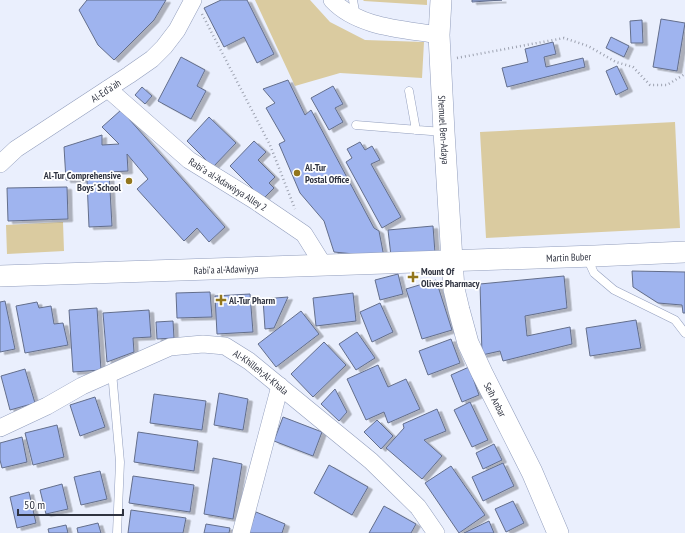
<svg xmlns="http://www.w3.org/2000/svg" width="685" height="533" viewBox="0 0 685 533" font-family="'PT Sans Narrow',sans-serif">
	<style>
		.green { fill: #dacba0 }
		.building { fill: #9fb4ef; stroke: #636e8b; filter: url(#shadow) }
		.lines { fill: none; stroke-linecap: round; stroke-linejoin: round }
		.service-casing { stroke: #929ebd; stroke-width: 9 }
		.minor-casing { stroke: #929ebd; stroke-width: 18 }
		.tertiary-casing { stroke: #929ebd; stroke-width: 22 }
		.path { stroke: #9da2b0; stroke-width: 2.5; stroke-dasharray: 1 3; stroke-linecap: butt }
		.service { stroke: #fff; stroke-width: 8 }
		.minor { stroke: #fff; stroke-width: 17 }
		.tertiary { stroke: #fff; stroke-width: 21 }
		.poi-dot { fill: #92761d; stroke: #fff; stroke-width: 1.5 }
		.labels { text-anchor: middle; stroke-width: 3.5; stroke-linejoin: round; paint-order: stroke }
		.street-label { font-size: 10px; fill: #2f3340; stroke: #fff }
		.poi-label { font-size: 10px; font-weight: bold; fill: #2f3340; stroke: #fff; text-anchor: start }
	</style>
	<defs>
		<filter id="shadow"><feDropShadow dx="4.5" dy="2.5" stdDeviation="0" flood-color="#0004"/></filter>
	</defs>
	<rect width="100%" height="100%" fill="#eaeffd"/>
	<path class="green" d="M255,0H310L330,22L365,40L424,42L422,78L340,73L295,86Z
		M363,0H427V5L364,1Z
		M675,122L680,228L486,238L480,132Z
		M63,222L64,251L7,254L6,225Z"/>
	<path class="building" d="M87,0H166L154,20L114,60L98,45L79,10Z
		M221,0H247L274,54L257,63L244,37L224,47L204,8Z
		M472,0H502L472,2Z
		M661,19L685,23L677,71L653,67Z
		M642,20L643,43H631L630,21Z
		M611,37L629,46L624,57L606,48Z
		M553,42L556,54L544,57L546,67L583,58L585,67L507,87L502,68L528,62L525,49Z
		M181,57L205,70L197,86L206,91L191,119L158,101Z
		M617,66L628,89L616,95L606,71Z
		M288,80L305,115L311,110L374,228L379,231L384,257L334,252L324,221L300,193L279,144L285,141L266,108L275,103L263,89Z
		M333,86L343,104L335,108L343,122L329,130L311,98Z
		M142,87L152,96L145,104L135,95Z
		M121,110L225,227L209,242L197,228L184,241L137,189L148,179L127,154L128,171L109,172L112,226L89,227L87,180H66L64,147L102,135V145L119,144L102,127Z
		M209,117L236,143L213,167L187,141Z
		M254,141L266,152L258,160L275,177L269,183L274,188L263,199L230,166Z
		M360,142L365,150L372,146L380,160L371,164L401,217L382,228L346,162L352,158L347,149Z
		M67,187L68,219L8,221L7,188Z
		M433,226L435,253L391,256L388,230Z
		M632,271L685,272V313H683L682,305L658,303L633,287Z
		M398,274L403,294L380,300L375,280Z
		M564,276L567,308L525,316L527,336L570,327L572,344L503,361L500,351L482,355L480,284Z
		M436,280L452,330L422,339L406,289Z
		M210,292L212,317L177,318L176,293Z
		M353,293L356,321L316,326L313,298Z
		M250,294L253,332L217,334L215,296Z
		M288,297L274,328L265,329L263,299Z
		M5,301L15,349L0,352V302Z
		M37,302L39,308L51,306L54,324L63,323L68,345L25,353L16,306Z
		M380,303L393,332L372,342L360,312Z
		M97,308L101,370L73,372L69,310Z
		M149,310L151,337L133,338L134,352L107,362L103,313Z
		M301,311L319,334L276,367L258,344Z
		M636,320L641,348L590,356L586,328Z
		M173,321L174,338L157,339L156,322Z
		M357,332L375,358L356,370L339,344Z
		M451,339L460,363L428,375L419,351Z
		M324,342L346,365L313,397L291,374Z
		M378,365L388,387L406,379L420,409L388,423L384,412L366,420L347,379Z
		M469,367L479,395L462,402L451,375Z
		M25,369L35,403L10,410L1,376Z
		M335,389L347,412L339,421L321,404Z
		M219,393L248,399L243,430L214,425Z
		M154,394L206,401L202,430L150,423Z
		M95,397L105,427L80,436L70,405Z
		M470,402L488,440L472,447L454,410Z
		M437,409L446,431L424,440L442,456L422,479L386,448L404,428L403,424Z
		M283,417L322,432L313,456L274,441Z
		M377,420L393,436L381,449L364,432Z
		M57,425L64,457L33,465L25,433Z
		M138,432L198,441L194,471L134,462Z
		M22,437L27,462L2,468L0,460V443Z
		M494,444L502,460L483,469L476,453Z
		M213,458L242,464L233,519L204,514Z
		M503,463L514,486L483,501L472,477Z
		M329,465L368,487L352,515L314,493Z
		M451,466L485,515L459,533L425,483Z
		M100,471L107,499L81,505L74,477Z
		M133,476L194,485L190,512L129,503Z
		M62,484L68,509L46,514L40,490Z
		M29,492L36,523L17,528L10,497Z
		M513,501L524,523L506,532L495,509Z
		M384,506L416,524L411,533H369Z
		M131,510L186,518L183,533H128Z
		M256,512L285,524L282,533H248Z
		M489,521L494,533H464Z
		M98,523L101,533H78L77,528Z
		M206,524L230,528L229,533H204Z
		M66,525L68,533H49L48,529Z"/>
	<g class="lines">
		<defs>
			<path id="service" d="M353,0L356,17
				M409,91L416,130
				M356,125L443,132
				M592,259L589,262L594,273L614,290L675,320L685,333
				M112,372L120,462L117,533"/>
			<g id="minor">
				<path d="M332,0C358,28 404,29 439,35"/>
				<path d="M108,89L189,160L254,200L304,234L324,266"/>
				<path id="s1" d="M0,164L16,149L129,75L152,59L164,47L177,30L193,0"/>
				<path id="s2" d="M0,428L47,406L82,386L170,347L203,344L225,346L249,361L371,461L418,507L436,533"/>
				<path d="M241,533L280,386"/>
			</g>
			<g id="tertiary">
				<path id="s3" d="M441,0L439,35L444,132L452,260L454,289L459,310L468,343L482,373L532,472L558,533"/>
				<path id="s4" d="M0,276L595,256L685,252"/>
			</g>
		</defs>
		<use href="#service" class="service-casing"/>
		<use href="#minor" class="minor-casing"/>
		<use href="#tertiary" class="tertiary-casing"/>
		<path class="path" d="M202,14L270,145L295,209
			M457,58L564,38L588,46L616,62L633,67L650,85H667L685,74"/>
		<use href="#service" class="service"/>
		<use href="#minor" class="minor"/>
		<use href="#tertiary" class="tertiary"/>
	</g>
	<g class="poi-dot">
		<circle cx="297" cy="173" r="4"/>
		<circle cx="129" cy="181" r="4"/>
		<path d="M411 271h4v4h4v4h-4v4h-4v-4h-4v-4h4z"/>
		<path d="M219 294h4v4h4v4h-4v4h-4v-4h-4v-4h4z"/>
	</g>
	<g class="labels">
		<g class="street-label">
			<text dy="4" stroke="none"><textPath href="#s1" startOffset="129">Al-Ed'a'ah</textPath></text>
			<text dy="4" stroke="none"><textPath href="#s3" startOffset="130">Shemuel Ben-Adaya</textPath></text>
			<text transform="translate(228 184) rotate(32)" y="4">Rabiʼa al-'Adawiyya Alley 2</text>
			<text dy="4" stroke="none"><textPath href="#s4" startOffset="569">Martin Buber</textPath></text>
			<text transform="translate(226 269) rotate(-2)" y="4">Rabiʼa al-'Adawiyya</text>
			<text dy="4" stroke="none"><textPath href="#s2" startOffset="288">Al-Khilleh;Al-Khala</textPath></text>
			<text dy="4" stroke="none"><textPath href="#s3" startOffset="408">Seih Anbar</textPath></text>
		</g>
		<g class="poi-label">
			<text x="305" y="171">Al-Tur<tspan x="305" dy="12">Postal Office</tspan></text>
			<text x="121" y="179" text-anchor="end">Al-Tur Comprehensive<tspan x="121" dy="12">Boys' School</tspan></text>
			<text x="421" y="275">Mount Of<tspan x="421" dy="12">Olives Pharmacy</tspan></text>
			<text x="229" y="304">Al-Tur Pharm</text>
		</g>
	</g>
	<path d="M18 509v6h105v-6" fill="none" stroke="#2f3340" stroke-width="2"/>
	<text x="24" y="509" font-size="12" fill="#2f3340" stroke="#ffffff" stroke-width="3" paint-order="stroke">50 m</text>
</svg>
